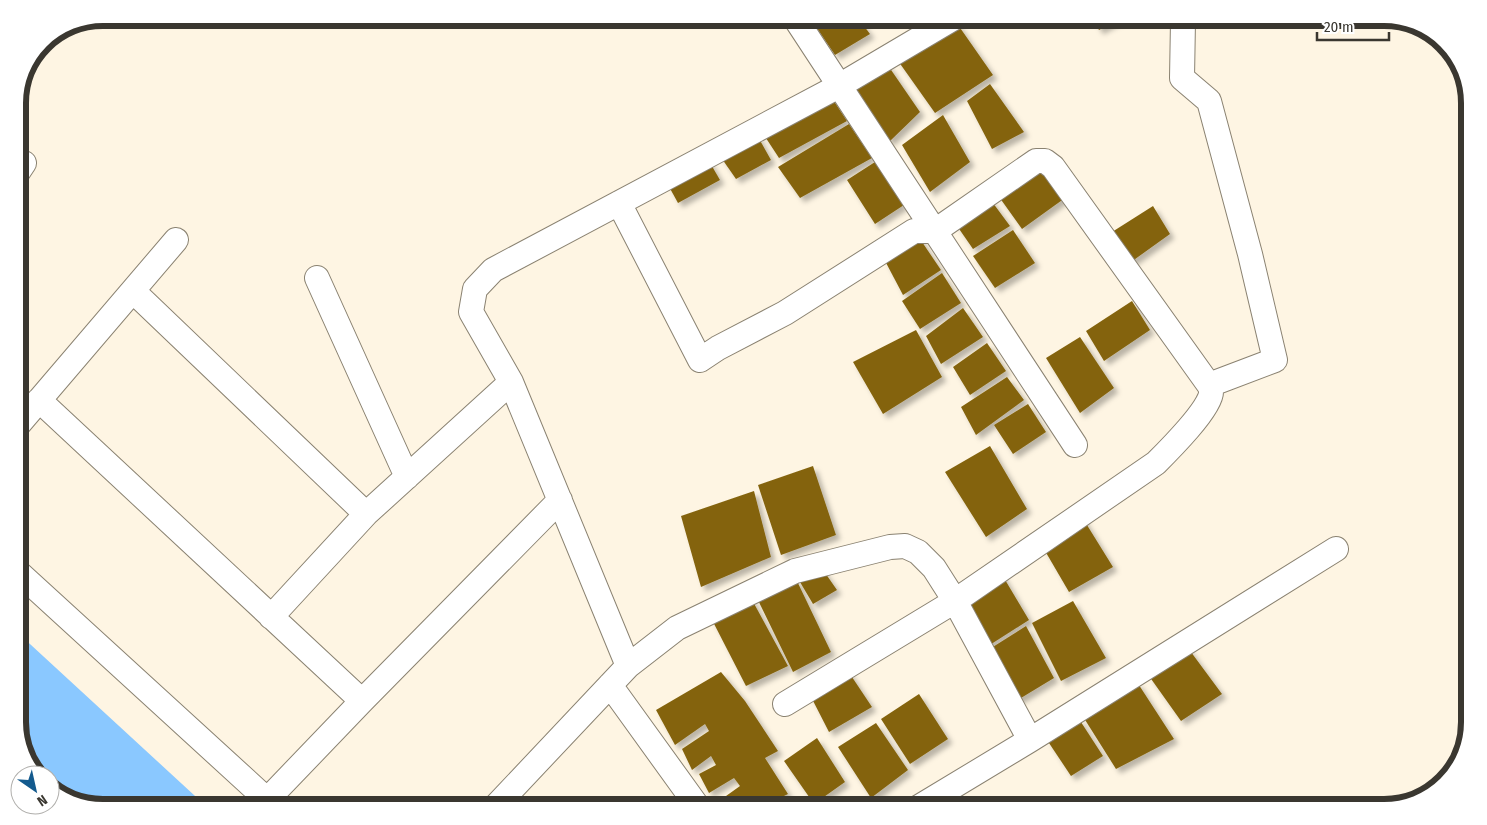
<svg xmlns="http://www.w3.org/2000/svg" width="1487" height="825" viewBox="0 0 1487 825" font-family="'Fira Sans Condensed',sans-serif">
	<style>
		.water { fill: #8ac8ff }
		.building { fill: #846411; filter: url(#shadow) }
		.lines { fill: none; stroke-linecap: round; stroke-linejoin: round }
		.minor-casing { stroke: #8a8271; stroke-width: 26 }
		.minor { stroke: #fff; stroke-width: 24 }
		.rim { fill: none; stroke: #3a3730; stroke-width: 6 }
	</style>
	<defs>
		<filter id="shadow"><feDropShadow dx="4.5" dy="4.5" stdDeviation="2.5" flood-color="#0004"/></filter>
	</defs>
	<rect width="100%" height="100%" fill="#fef5e3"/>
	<path class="water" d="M18,633L207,807H104L61,796L50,786V775H38L32,769L18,727Z"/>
	<path class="building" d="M810,18H858L870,34L835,55Z
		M1092,18H1121L1099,30Z
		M956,22L993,75L935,113L896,58Z
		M887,64L920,112L889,142L851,87Z
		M990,84L1024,132L992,149L967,101Z
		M830,95L847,121L779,158L762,132Z
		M943,115L970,162L930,192L902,145Z
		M849,124L872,158L800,198L778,167Z
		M757,135L771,160L736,179L720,156Z
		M709,161L720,180L678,203L667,183Z
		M875,162L904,205L875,224L847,180Z
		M1041,164L1065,198L1022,229L997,194Z
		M990,199L1010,226L973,249L955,223Z
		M1153,206L1170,234L1131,262L1112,232Z
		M1013,230L1035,263L995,288L973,256Z
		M918,236L941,270L903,295L884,259Z
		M942,273L961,303L920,329L902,301Z
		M1132,301L1150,330L1104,361L1086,331Z
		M963,308L983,337L941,364L926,336Z
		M916,330L942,377L883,414L853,362Z
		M1080,337L1114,388L1080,413L1046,358Z
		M987,343L1006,371L970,395L953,367Z
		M1007,377L1024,400L976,435L961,407Z
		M1028,404L1046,432L1013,454L994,425Z
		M990,446L1027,509L986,537L945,472Z
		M813,466L836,535L781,555L758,485Z
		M754,491L771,557L701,587L681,516Z
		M1082,517L1113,567L1069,592L1041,544Z
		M821,567L837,590L813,604L797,577Z
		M1001,573L1029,620L985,648L960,600Z
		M796,579L831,652L793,672L756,596Z
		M751,598L788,666L746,686L710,616Z
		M1073,601L1106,658L1061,681L1032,623Z
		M1026,626L1054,678L1016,701L988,650Z
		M1188,648L1222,694L1181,721L1149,676Z
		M848,671L872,707L829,732L809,693Z
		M721,672L745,701L778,751L765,758L788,794L782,797L789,807H723L719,801L740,786L734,778L709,793L699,774L716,765L711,756L692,770L682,749L709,731L705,724L675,745L656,710Z
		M1137,682L1174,739L1116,769L1082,715Z
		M919,694L948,739L910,764L881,719Z
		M1079,719L1103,756L1071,776L1047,740Z
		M876,723L908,770L871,798L838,747Z
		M817,738L845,782L814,804L784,761Z"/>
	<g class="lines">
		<defs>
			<path id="minor" d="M795,18L1075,445
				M1182,18L1183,21L1182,78L1209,101L1250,254L1275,360L1209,385
				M18,172L24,163
				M619,203L700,360L718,348L785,313L914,231H935L1036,161H1045L1053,167L1209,385C1210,387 1211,389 1211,392C1212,407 1168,451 1156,463L955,601L785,704
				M317,278L407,477
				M133,291L366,514
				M39,400L362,701
				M18,425L176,240
				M18,572L275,807
				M271,617L366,514L511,382
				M628,666L511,382L471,312L475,289L493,270L839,86L954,18
				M610,685L698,807
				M267,800L362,701L560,500
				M495,807L628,666L677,628L795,571L890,547L905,546L918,552L934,568L955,601L1030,740
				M919,807L1030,740L1336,549"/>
		</defs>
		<use href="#minor" class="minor-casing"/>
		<use href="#minor" class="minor"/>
	</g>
	<path d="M0 0H1487V825H0ZM103 26H1384A77 77 0 0 1 1461 103V722A77 77 0 0 1 1384 799H103A77 77 0 0 1 26 722V103A77 77 0 0 1 103 26Z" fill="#fff" fill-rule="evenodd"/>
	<path class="rim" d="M103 26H1384A77 77 0 0 1 1461 103V722A77 77 0 0 1 1384 799H103A77 77 0 0 1 26 722V103A77 77 0 0 1 103 26Z"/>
	<g transform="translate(35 790) rotate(146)"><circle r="24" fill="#ffffff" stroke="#b0afac"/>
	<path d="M0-4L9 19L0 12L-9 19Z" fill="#135a8e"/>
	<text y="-8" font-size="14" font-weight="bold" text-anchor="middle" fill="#3a3730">N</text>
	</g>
	<path d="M1317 32v8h72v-8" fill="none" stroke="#3a3730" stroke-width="2.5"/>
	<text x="1324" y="32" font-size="15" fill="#3a3730" stroke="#ffffff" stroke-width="4" paint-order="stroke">20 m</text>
</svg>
